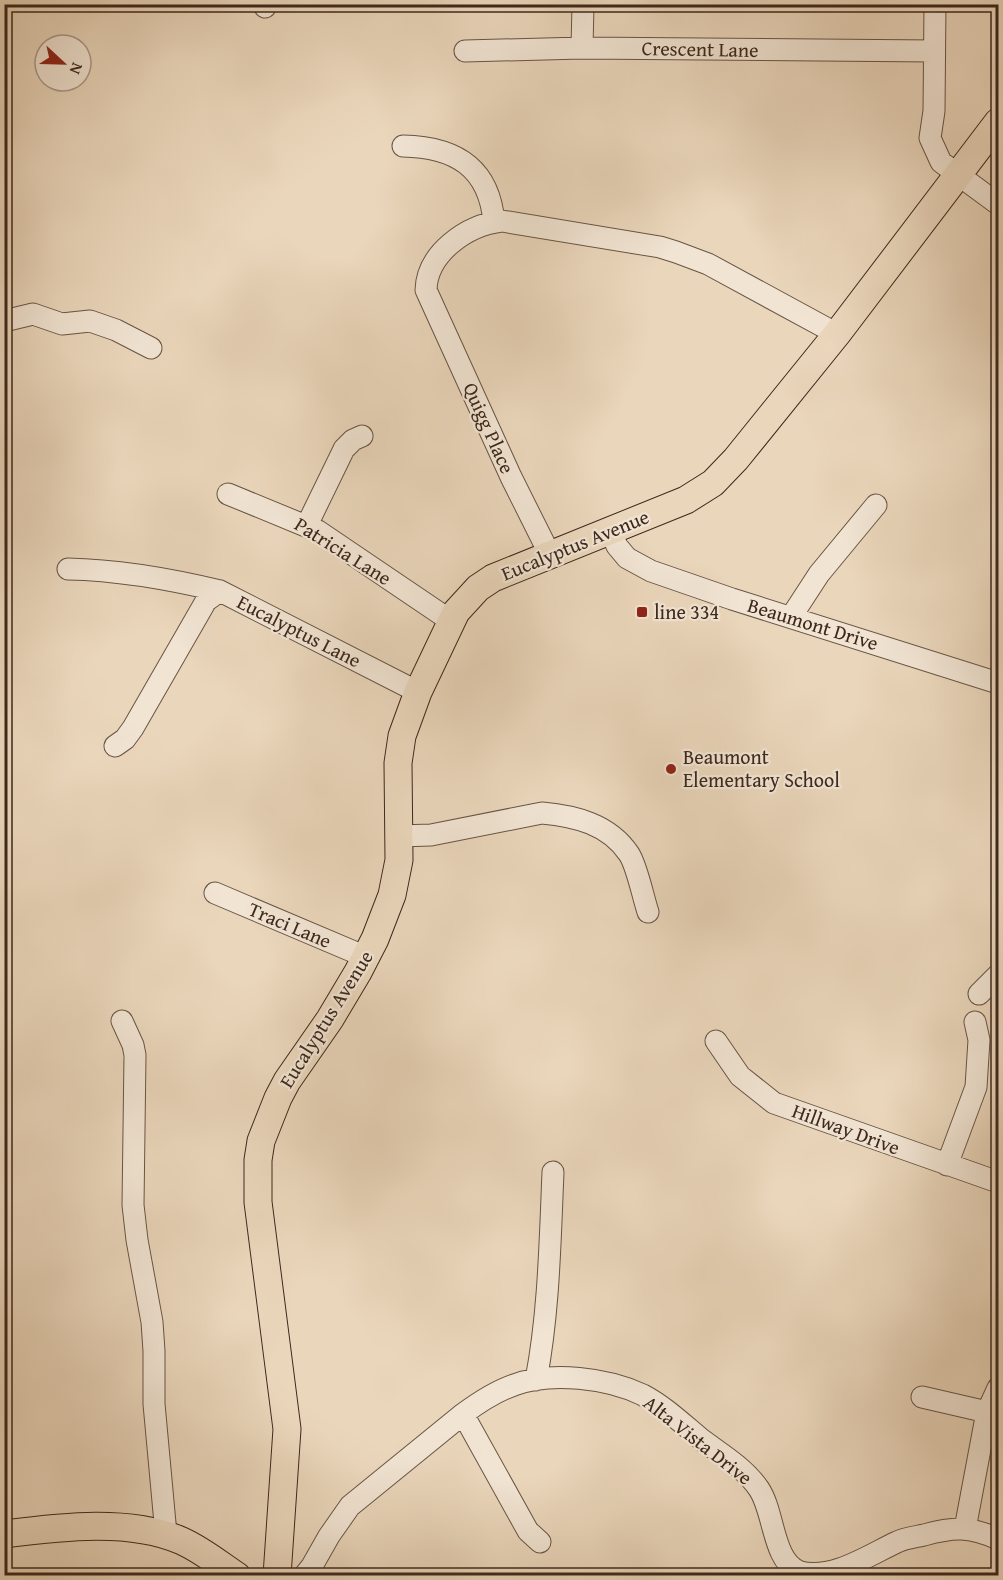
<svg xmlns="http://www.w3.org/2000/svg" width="1003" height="1580" viewBox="0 0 1003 1580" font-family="'Gentium Book Plus',serif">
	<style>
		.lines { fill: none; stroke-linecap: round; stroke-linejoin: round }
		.minor-casing { stroke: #685444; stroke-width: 23 }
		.major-casing { stroke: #3c281d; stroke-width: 29 }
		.minor { stroke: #f1e4d3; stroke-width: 21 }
		.major { stroke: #ead6bb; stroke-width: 27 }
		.poi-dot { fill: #8f2418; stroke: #f1e4d3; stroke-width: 2 }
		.labels { text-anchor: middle; stroke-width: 4.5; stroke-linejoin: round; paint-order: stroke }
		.street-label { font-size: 20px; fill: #3c281d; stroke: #f1e4d3 }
		.poi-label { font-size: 20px; fill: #3c281d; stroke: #f1e4d3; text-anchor: start }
	</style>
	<rect width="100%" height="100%" fill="#ead6bb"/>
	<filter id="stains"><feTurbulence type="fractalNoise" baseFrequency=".00333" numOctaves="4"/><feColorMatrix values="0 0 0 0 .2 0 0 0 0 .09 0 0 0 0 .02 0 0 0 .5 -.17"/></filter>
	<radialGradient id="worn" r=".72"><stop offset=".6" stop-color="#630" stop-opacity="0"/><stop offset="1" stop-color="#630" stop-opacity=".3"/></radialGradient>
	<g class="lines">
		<defs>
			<path id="minor" d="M935,4L934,111L930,138L941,162L998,204
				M265,7L266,4
				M582,48L583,4
				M465,51L582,48L934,51
				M403,146C455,147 489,167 494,222
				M4,321L33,314L62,324L90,321L116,330L151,348
				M228,494L318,531L451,621
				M307,525L344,449L353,440L362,436
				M610,530L617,546L627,558L651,571L732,599L998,683
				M550,555L511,477L426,290C427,253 467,225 502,221L660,247L676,252L708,264L837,334
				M68,569C120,570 170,579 220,591
				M791,617L819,574L876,505
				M115,746L125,739L133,728L206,601L220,591L418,692
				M399,836L431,835L542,813C575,816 609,824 629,854C637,866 643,897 648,912
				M215,893L366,957
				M979,994L998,975
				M122,1021L133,1045L135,1055L133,1205L137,1240L152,1322L154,1351V1404L166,1534
				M716,1041L740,1076L774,1103L998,1182
				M947,1165L976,1087L979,1040L975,1022
				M536,1380C549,1312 550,1242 553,1172
				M922,1397L987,1412
				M463,1414L528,1531L540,1542
				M965,1529L987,1412L998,1388
				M304,1576L312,1566L329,1536L350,1506L463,1414C478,1403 496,1391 514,1385C551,1371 608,1378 643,1395C664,1406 683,1424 701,1439C721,1454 745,1468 759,1489C775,1513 772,1561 800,1572C833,1580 869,1555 897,1542C905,1538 915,1537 924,1535C954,1527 969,1526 998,1539"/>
			<path id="major" d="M4,1534C60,1527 130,1518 182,1541C202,1550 219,1564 237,1576
				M277,1576L287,1429L258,1202V1160L261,1141L278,1098L287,1081L330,1019L358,972L375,939L392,895L399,860L398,763L402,736L418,692L456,612L478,588L493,578L686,500L713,483L736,459L837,334L998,122"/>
		</defs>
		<use href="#minor" class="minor-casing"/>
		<use href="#major" class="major-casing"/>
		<use href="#minor" class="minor"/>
		<use href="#major" class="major"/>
	</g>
	<g class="poi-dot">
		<rect x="636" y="606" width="12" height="12" rx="3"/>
		<circle cx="671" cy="769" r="6"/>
	</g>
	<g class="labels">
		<g class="street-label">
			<text transform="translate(700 49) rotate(1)" y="7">Crescent Lane</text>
			<text transform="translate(489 428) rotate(66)" y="7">Quigg Place</text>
			<text transform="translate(575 545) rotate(-22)" y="7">Eucalyptus Avenue</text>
			<text transform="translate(343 551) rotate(32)" y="7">Patricia Lane</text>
			<text transform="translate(813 624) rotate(17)" y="7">Beaumont Drive</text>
			<text transform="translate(299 631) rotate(27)" y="7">Eucalyptus Lane</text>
			<text transform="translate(290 925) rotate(23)" y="7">Traci Lane</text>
			<text transform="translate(326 1019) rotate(-58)" y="7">Eucalyptus Avenue</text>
			<text transform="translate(846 1129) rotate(20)" y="7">Hillway Drive</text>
			<text transform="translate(698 1440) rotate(38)" y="7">Alta Vista Drive</text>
		</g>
		<g class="poi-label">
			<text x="654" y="619">line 334</text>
			<text x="683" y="764">Beaumont<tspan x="683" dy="23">Elementary School</tspan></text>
		</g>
	</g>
	<rect width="1003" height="1580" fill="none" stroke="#ead6bb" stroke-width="24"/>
	<rect x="6" y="6" width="991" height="1568" fill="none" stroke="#3c281d" stroke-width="3"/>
	<rect x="12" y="12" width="979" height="1556" fill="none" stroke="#3c281d" stroke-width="1.5"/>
	<g transform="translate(63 63) rotate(112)"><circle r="28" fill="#f1e4d3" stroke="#a9998a" stroke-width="1.5"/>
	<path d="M0-4.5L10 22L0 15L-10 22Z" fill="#8f2418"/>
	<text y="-9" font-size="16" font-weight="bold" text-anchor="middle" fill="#3c281d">N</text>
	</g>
	<rect width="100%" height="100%" filter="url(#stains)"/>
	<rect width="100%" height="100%" fill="url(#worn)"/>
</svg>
